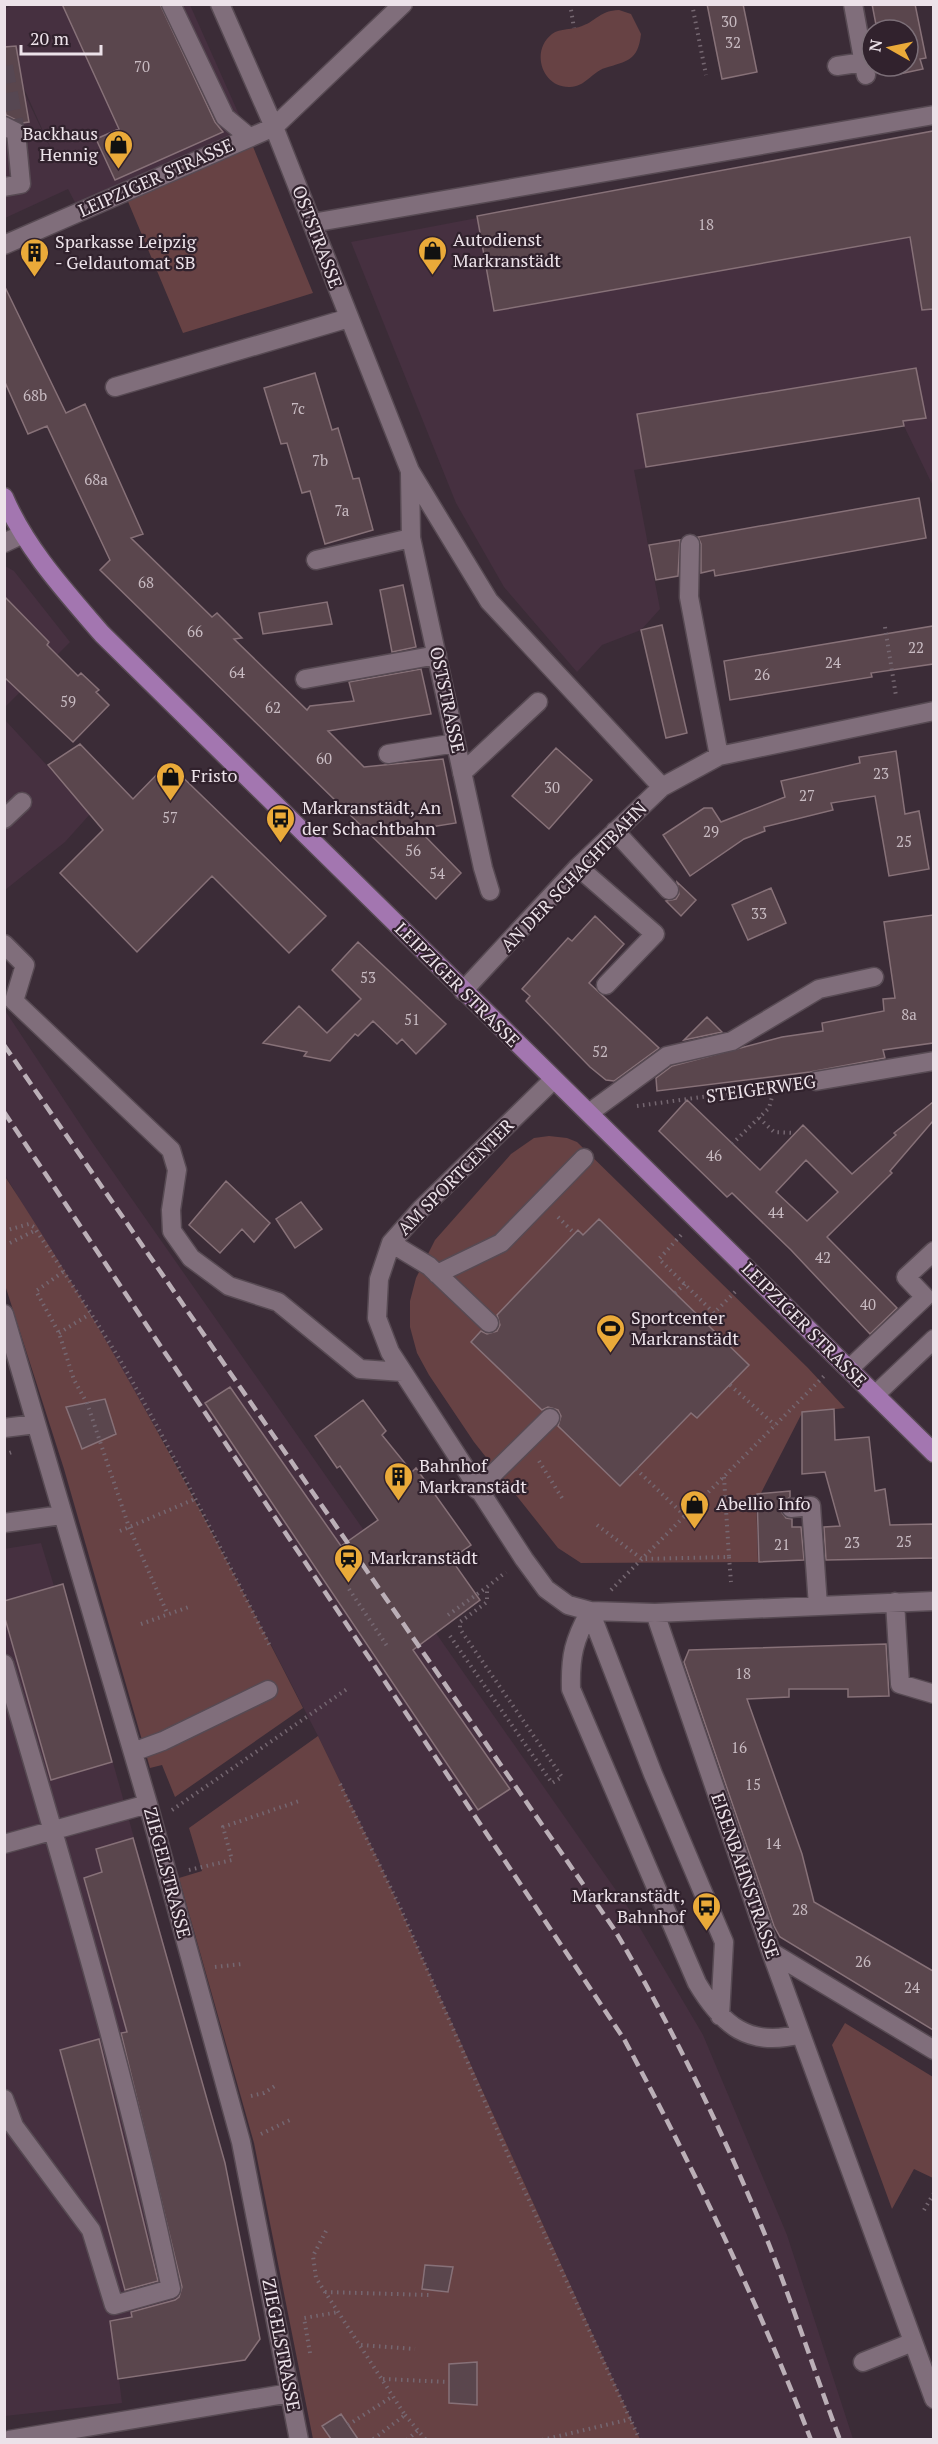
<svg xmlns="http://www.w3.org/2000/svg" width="938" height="2444" viewBox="0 0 938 2444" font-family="'PT Serif',serif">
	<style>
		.built { fill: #463040 }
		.green { fill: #674244 }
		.building { fill: #5a464d; stroke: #877178; stroke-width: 1.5; fill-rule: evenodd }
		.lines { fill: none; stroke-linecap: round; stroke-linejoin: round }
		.minor-tunnel { stroke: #564752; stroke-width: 18; stroke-dasharray: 18 9; stroke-linecap: butt }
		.minor-casing { stroke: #574a53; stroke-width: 21 }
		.major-casing { stroke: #574a53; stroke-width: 21 }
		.path { stroke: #756771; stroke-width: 4; stroke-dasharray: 1.5 4.5; stroke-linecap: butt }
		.minor { stroke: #806e7b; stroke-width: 18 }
		.major { stroke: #a376b0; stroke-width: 18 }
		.rail { stroke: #bbafb7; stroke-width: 4.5; stroke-dasharray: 12 6; stroke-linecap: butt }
		.labels { text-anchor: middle; stroke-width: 4.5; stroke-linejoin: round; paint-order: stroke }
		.number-label { font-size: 15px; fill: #c8bbc2 }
		.poi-label { font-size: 18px; fill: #ece2e9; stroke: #31222d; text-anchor: start }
		.street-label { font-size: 18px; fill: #ece2e9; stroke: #31222d }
	</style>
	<rect width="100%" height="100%" fill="#3b2c37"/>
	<path class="built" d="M15,4L190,5L249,137L80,212L68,189L5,218L4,50L56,160L5,46V9Z
		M933,131V486L904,426L634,470L660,609L641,630L602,645L577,672L504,587L456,503L351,242Z
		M5,566L14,571L70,642L5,707Z
		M5,720L91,813L65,842L5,890Z
		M4,1009L92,1142L627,1906L703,2035L787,2235L853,2439H640L381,1866L318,1736L181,1470L5,1175Z
		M41,1543L54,1586L63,1584L225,2163L260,2339L245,2360L119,2379L122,2403L5,2416L4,1549Z"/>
	<path class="green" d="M619,10L631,14L641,34C638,61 627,61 605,68C592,72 585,87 570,87C542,88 530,51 552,34C560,28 573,30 582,26C598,20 599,11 619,10Z
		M249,137L313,293L183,333L124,192Z
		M549,1136L567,1138L577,1142L808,1368L845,1408L802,1413L761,1493L756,1494L758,1562L581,1563L558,1548L474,1442L429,1375L417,1353L410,1327V1301L416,1278L435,1240L511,1154L534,1138Z
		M4,1175C116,1346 210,1526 303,1708L175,1797L162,1765L150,1768L64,1469L5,1285Z
		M318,1736L381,1866L640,2439H313L254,2143L179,1878L202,1871L189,1828Z
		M845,2023L933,2077V2178L914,2169L892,2209L832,2045Z"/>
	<path class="building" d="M62,4H160L215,122L223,132L115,180L96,139L119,129Z
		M707,4H743L757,72L722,79Z
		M872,4H915L926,58L920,59L923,69L899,74L897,66H908V30H877Z
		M16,46L29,122L22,123L6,115L4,106V47Z
		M933,131V309L922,310L910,237L494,311L477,216Z
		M4,285L66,413L85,404L143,534L131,538L212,617L217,613L242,638L234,639L307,710L310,706L354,701L349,682L421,669L431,714L328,731L364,767L443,759L456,823L418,829L461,873L436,899L100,570L110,560L47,426L28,434L4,380Z
		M916,368L926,418L903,421L904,426L646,467L637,414Z
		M315,373L332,430L338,428L353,479L359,478L373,530L325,544L310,491L302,493L287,443L281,444L264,388Z
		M919,498L926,538L715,576L714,570L701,573V544L698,537Z
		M680,540L678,576L656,580L649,545Z
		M403,585L416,647L392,652L380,590Z
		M4,596L49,642L47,645L78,676L81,673L99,690L96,692L109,705L73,742L4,677Z
		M327,602L332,624L263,634L259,613Z
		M662,625L687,733L666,738L641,630Z
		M933,626V664L871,673L872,677L730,700L724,661Z
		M80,744L133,799L168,763L326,916L289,953L212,876L137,952L60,873L103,830L48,765Z
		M556,748L592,780L549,829L512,796Z
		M896,751L905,814L919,811L929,869L889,876L875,796L831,803L833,810L764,827L765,831L744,839L690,876L663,835L704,808H712L721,822L785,797L781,781L860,763L859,757Z
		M677,882L696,900L681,916L666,901L676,899L679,894Z
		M771,888L786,923L748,940L732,905Z
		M933,915V1043L883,1050L885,1058L810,1072L657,1091L656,1078L672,1066L782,1037L823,1031L822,1023L884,1011L883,999L895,998L884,922Z
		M595,916L624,944L589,983L659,1048L614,1081L606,1080L590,1067L526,1001L530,996L522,989L568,938L572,941Z
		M358,942L446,1024L416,1054L402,1039L397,1044L373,1021L358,1036L355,1034L330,1061L304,1056L307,1052L263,1043L299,1006L327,1033L361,999L332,970Z
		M707,1017L722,1032L684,1040Z
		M687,1100L760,1170L803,1125L852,1174L896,1135L894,1133L933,1102V1121L890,1171L892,1173L827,1237L897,1308L870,1334L791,1250L732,1193L727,1197L659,1131ZM806,1160L838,1192L807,1221L776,1192Z
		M226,1181L270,1223L254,1242L242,1229L220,1253L189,1225Z
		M301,1202L322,1229L295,1248L276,1219Z
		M599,1219L749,1365L697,1418L691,1413L620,1486L558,1426L561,1416L558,1410L548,1407L542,1410L471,1342L481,1331L487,1334L497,1331L500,1325L497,1315L578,1230L583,1235Z
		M230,1387L341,1546L378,1520L340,1466L337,1468L315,1436L363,1400L386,1431L382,1435L412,1472L416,1468L471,1545L451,1559L480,1600L413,1650L510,1789L478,1810L205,1403Z
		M105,1399L116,1434L82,1449L66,1407Z
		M834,1409L835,1440L869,1437L875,1491L885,1489L890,1525L933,1524V1558L826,1560L824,1527L840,1526L825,1472L802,1474V1412Z
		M790,1491V1497L781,1503L780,1510L786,1518L792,1519V1527H801L804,1560L759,1562L757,1494Z
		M63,1584L112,1762L51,1780L4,1615V1601Z
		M886,1644L889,1696L848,1697V1689H789V1697L747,1699L802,1854L814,1902L933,1971V2030L780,1937L774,1926L684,1662L689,1650Z
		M133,1838L225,2163L260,2339L245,2360L118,2379L110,2321L132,2317L131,2312L175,2300L179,2297L182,2287L121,2033L127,2032L84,1878L102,1872L96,1849Z
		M99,2039L158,2281L125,2290L60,2050Z
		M425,2265L453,2267L448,2292L422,2289Z
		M477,2362V2405L449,2403V2364Z
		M341,2414L358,2439H331L322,2426Z"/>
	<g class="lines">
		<path class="minor-tunnel" d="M4,66L16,132"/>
		<defs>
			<path id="minor" d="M171,4L225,117L249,137
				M220,4L274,127L410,471L489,601L662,787
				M853,4L866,75
				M837,66L864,62
				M4,126L16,132L21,184L4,187
				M312,223L934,115
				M4,245L274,127L403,4
				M115,387L349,318
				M410,473L411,538L483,868L490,891
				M4,543L23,534
				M690,544L689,597L719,756
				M316,560L411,538
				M305,679L437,655
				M388,754L456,743
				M462,773L538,702
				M4,819L22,802
				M615,831L669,890
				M578,867L655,934L606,985
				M4,944L25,965L14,1001L171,1150L177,1170L171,1210L172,1231L191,1258L229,1286L278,1302L360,1369L403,1372
				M463,991L578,867L662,787L719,756L934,711
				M553,1080L421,1209L391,1243L379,1279L377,1318L390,1352L524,1559L546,1589L568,1605L590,1611L655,1613L934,1601
				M816,1081L934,1061
				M589,1113L667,1056L732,1041L819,989L874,977
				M391,1243L429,1266L489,1323
				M437,1274L501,1243L584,1158
				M4,1314L148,1804L241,2142L299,2440
				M849,1369L925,1297L906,1277L934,1251
				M875,1395L934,1339
				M4,1428L36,1424
				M477,1490L550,1418
				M791,1508L811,1506L818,1606
				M4,1523L62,1515
				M895,1602L900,1684L934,1694
				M590,1611C574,1640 570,1656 571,1689L697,1983C722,2025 749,2048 800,2034
				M590,1611L653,1774L724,1942L720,2016
				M655,1613L771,1952L934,2399
				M4,1664C65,1871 127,2078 171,2289L114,2305L91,2230L14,2126L4,2099
				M133,1752L163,1741L268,1690
				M4,1844L148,1804
				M771,1952L934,2050
				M863,2362L913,2342
				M9,2440L290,2393"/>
			<path id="major" d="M4,497C26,549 66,592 102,634L934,1453"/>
		</defs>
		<use href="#minor" class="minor-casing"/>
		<use href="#major" class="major-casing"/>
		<path class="path" d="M570,4L574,28
			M692,4L706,75
			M885,627L896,696
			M637,1106L796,1084
			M759,1118L774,1132L795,1133
			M732,1144L769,1108L775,1086
			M558,1217L574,1233
			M4,1231L29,1224L34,1227C64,1273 95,1318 123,1365C176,1458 223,1553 271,1648
			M681,1235L659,1259L714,1313L737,1290
			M10,1243L36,1230
			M63,1272L36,1291L59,1333L74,1380L87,1403L129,1527L168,1615
			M675,1293L685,1284
			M59,1333L90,1314
			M730,1385L775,1425
			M4,1455L15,1451
			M539,1461L562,1498
			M636,1469L685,1516
			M597,1525L642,1559L729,1557L724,1477
			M120,1531L195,1499
			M729,1557L731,1582
			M349,1589L387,1646
			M611,1590L824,1376
			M448,1615L487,1587
			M141,1624L189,1607
			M450,1636L552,1783L562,1777L460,1629V1622L487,1602V1587L506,1572
			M340,1784L399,1905L509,2157L640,2440
			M172,1810L347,1689
			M189,1870L232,1860L223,1827L302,1800
			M215,1967L242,1964
			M251,2096L264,2093L278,2084
			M261,2134L290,2120
			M924,2210L934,2193
			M326,2231L313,2256L316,2278L405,2415L372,2440
			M325,2292L429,2295
			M361,2345L415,2349
			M310,2353L304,2318L339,2312
			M383,2379L449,2382
			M405,2415L426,2440
			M348,2425L393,2396
			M407,2440L418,2430
			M542,2440L631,2419"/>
		<use href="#minor" class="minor"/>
		<use href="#major" class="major"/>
		<path class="rail" d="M4,1045L614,1929C674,2030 726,2138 770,2247C795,2311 816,2376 840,2440
			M4,1112L624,2039C694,2169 758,2302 811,2440"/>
	</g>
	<defs>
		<symbol id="shop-pin" viewBox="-11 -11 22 30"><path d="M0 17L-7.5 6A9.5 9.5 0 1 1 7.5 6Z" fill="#eaaa39" stroke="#31222d"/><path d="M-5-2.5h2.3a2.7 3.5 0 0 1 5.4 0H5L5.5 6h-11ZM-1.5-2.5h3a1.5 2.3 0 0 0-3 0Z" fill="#111"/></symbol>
		<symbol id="building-pin" viewBox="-11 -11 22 30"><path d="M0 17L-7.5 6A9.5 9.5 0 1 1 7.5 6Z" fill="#eaaa39" stroke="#31222d"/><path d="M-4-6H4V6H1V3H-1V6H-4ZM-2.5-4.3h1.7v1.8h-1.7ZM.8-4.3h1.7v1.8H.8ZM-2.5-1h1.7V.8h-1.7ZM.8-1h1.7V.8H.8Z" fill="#111"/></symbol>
		<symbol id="bus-pin" viewBox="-11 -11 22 30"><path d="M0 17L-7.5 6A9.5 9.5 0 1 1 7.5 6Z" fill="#eaaa39" stroke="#31222d"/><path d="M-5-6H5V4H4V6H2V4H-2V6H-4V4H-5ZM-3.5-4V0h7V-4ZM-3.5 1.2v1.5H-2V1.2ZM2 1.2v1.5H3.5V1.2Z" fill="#111"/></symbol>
		<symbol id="stadium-pin" viewBox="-11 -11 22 30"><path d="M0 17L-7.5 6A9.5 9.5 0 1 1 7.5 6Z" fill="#eaaa39" stroke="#31222d"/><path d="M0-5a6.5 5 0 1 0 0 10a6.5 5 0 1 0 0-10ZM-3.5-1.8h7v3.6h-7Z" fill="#111"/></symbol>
		<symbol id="station-pin" viewBox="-11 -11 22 30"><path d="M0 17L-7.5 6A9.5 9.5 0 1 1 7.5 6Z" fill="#eaaa39" stroke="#31222d"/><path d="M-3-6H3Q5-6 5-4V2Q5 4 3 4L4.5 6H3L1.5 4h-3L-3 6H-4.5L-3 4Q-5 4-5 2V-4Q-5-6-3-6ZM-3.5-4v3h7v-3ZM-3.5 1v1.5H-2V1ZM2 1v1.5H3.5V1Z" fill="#111"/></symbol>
	</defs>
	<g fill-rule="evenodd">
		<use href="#shop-pin" x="102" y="128" width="33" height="45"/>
		<use href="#shop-pin" x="416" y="234" width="33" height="45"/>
		<use href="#building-pin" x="18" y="236" width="33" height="45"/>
		<use href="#shop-pin" x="154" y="760" width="33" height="45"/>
		<use href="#bus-pin" x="264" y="802" width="33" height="45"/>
		<use href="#stadium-pin" x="594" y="1312" width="33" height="45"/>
		<use href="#building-pin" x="382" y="1460" width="33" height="45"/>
		<use href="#shop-pin" x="678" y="1488" width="33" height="45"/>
		<use href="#station-pin" x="332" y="1542" width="33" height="45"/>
		<use href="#bus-pin" x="690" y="1890" width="33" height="45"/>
	</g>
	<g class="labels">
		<g class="number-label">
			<text x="729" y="27">30</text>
			<text x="733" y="48">32</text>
			<text x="142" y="72">70</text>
			<text x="706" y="230">18</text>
			<text x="35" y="401">68b</text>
			<text x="298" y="414">7c</text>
			<text x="320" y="466">7b</text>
			<text x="96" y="485">68a</text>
			<text x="342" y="516">7a</text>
			<text x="146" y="588">68</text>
			<text x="195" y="637">66</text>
			<text x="916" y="653">22</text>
			<text x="833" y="668">24</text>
			<text x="237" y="678">64</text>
			<text x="762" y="680">26</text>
			<text x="68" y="707">59</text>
			<text x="273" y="713">62</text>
			<text x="324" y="764">60</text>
			<text x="881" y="779">23</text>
			<text x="552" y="793">30</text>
			<text x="807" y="801">27</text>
			<text x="170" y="823">57</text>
			<text x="711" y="837">29</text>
			<text x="904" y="847">25</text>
			<text x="413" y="856">56</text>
			<text x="437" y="879">54</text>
			<text x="759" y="919">33</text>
			<text x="368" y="983">53</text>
			<text x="909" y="1020">8a</text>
			<text x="412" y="1025">51</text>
			<text x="600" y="1057">52</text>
			<text x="714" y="1161">46</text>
			<text x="776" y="1218">44</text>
			<text x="823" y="1263">42</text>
			<text x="868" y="1310">40</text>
			<text x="904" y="1547">25</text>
			<text x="852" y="1548">23</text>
			<text x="782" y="1550">21</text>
			<text x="743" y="1679">18</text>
			<text x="739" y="1753">16</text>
			<text x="753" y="1790">15</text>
			<text x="773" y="1849">14</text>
			<text x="800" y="1915">28</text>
			<text x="863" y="1967">26</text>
			<text x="912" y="1993">24</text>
		</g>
		<g class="poi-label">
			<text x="98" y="140" text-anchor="end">Backhaus<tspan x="98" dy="21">Hennig</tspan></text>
			<text x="453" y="246">Autodienst<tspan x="453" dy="21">Markranstädt</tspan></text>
			<text x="55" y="248">Sparkasse Leipzig<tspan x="55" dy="21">- Geldautomat SB</tspan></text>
			<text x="191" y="782">Fristo</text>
			<text x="302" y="814">Markranstädt, An<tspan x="302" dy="21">der Schachtbahn</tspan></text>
			<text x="631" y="1324">Sportcenter<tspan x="631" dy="21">Markranstädt</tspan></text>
			<text x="419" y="1472">Bahnhof<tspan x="419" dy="21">Markranstädt</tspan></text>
			<text x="716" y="1510">Abellio Info</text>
			<text x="370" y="1564">Markranstädt</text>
			<text x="685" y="1902" text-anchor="end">Markranstädt,<tspan x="685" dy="21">Bahnhof</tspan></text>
		</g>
		<g class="street-label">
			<text transform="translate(156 178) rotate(-24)" y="6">LEIPZIGER STRASSE</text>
			<text transform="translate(317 237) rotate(69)" y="6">OSTSTRASSE</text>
			<text transform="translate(447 700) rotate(78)" y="6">OSTSTRASSE</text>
			<text transform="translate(574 877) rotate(-46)" y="6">AN DER SCHACHTBAHN</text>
			<text transform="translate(457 985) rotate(45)" y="6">LEIPZIGER STRASSE</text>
			<text transform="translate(761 1089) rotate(-8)" y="6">STEIGERWEG</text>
			<text transform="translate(456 1177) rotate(-45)" y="6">AM SPORTCENTER</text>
			<text transform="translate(804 1325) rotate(45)" y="6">LEIPZIGER STRASSE</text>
			<text transform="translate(167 1873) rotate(75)" y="6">ZIEGELSTRASSE</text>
			<text transform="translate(745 1876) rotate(71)" y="6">EISENBAHNSTRASSE</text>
			<text transform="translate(281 2345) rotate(79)" y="6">ZIEGELSTRASSE</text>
		</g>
	</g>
	<rect width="938" height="2444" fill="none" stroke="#ece2e9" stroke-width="12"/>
	<g transform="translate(890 48) rotate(279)"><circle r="28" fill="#31222d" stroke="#7c6f78" stroke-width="1.5"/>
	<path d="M0-4.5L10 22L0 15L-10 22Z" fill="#eaaa39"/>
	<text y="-9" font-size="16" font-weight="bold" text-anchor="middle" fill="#ece2e9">N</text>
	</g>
	<path d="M21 45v9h80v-9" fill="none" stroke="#ece2e9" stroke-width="3"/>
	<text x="30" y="45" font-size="18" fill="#ece2e9" stroke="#31222d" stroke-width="4.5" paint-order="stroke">20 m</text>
</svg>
